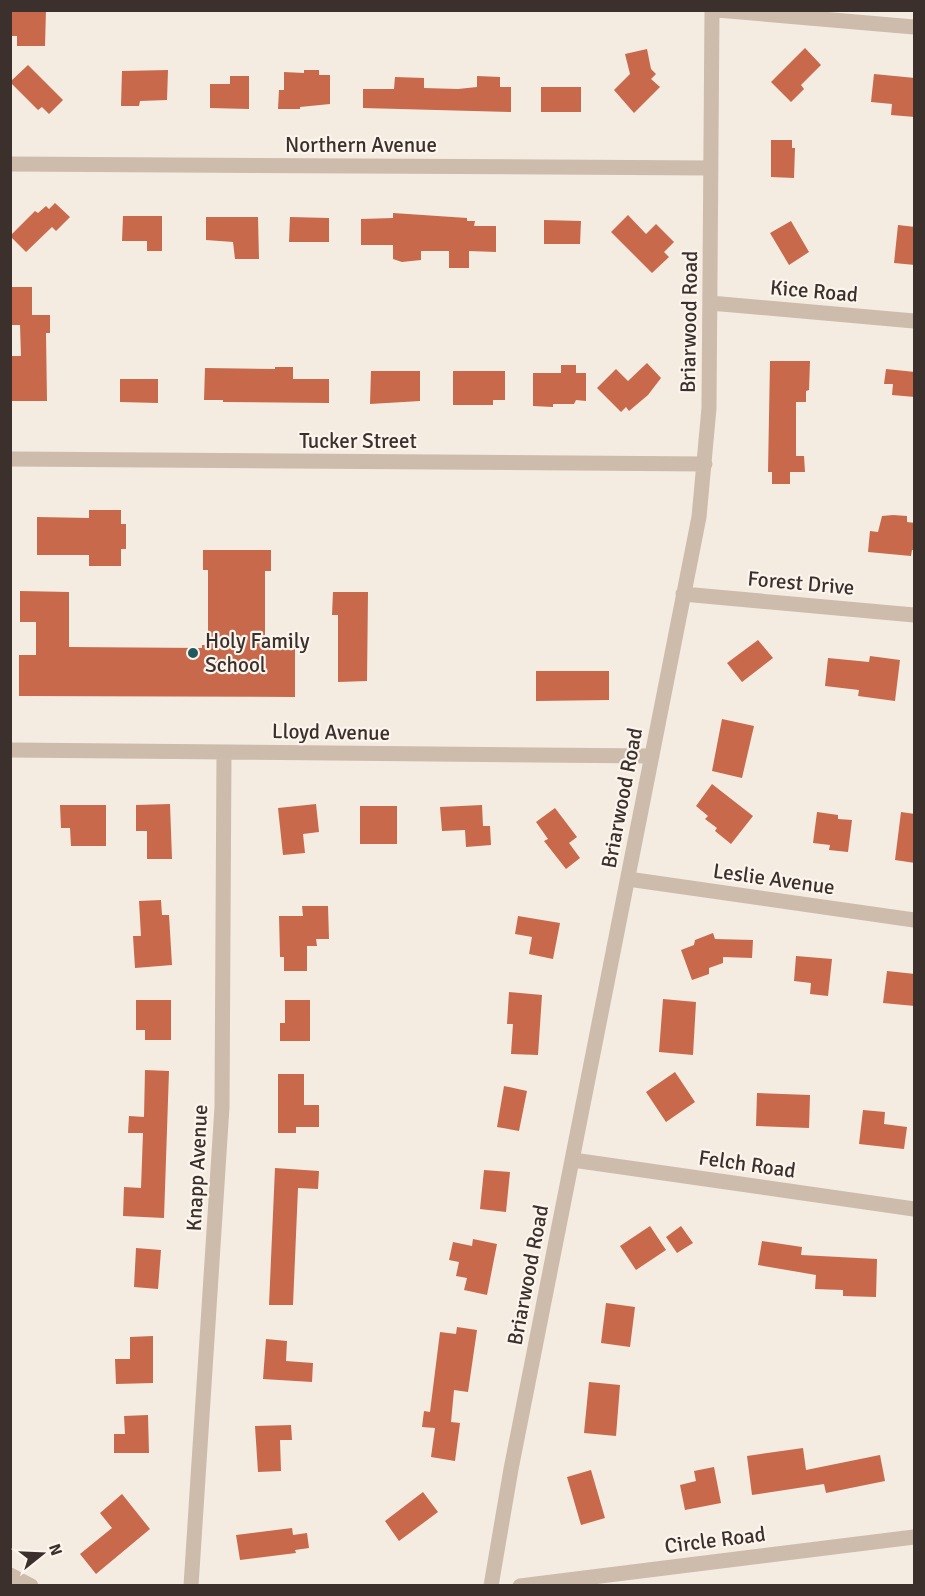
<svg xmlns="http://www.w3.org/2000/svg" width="925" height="1596" viewBox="0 0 925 1596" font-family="Signika,sans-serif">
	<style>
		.building { fill: #c8694b }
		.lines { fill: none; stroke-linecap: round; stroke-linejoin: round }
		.minor { stroke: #cdbbac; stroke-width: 15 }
		.poi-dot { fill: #1f5a5e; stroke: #fbf5ee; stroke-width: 2 }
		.labels { text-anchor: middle; stroke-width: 4.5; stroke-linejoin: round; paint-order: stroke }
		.street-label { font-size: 21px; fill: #3b302b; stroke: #fbf5ee }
		.poi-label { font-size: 21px; fill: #3b302b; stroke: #fbf5ee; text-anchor: start }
	</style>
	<rect width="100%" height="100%" fill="#f4ebe1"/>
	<path class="building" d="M12,10H46L45,46H17V36H12Z
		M805,48L821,65L801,85L804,89L791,102L771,82Z
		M647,49L651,69L656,74L651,79L660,87L634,113L614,90L630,74L625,54Z
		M28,65L63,100L49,114L42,107L38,110L10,82Z
		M168,70L167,100L140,101L139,106H121L122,71Z
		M304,70H319V75H330V104L300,107V109H278L279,90H284V72L304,73Z
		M874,74L915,78V117L891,115L892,104L871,102Z
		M230,76H249V109L210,108V84H230Z
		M477,76L500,77V87H511V112L363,108V89H394L395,77L424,78V88L458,89L477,87Z
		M541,87H581V112H541Z
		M771,140H792V148H795L794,178L771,177Z
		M55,203L70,217L56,231L52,227L26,252L10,236L35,211L38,213L46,206L49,209Z
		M393,213L467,218V221H475L474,226H496V252L469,251V268H449V251H421V260L402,262L393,259V245H361V219L393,218Z
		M628,215L646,234L656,224L674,242L664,252L669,257L652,273L611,232Z
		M123,216H162V251H147V241H122Z
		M206,217H258L259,259H235L233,242L206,240Z
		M290,217L329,218V242H289Z
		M544,220L581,221L580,244H544Z
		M791,221L809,252L789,265L770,233Z
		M898,225L915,227V265L894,263Z
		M10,287H32V315H50V333H46L47,401H10V356H21L20,325H10Z
		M770,361H810L809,390L806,391V402H796V456H804L805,472H790V484H772V472H768Z
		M647,363L661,378L648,395L629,411L626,407L621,412L597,388L616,369L628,381Z
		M561,365H576V373H586V401L576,400L574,404H553V407L533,406V373H561Z
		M275,367H293V379H329V403L223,402V400H204L205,368L275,369Z
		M886,369L915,372V397L892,395L893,384H884Z
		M371,371H420V401L370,404Z
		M453,371H505V400H493V405H453Z
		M120,379H158V403L120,402Z
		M89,510H121V524H126V549H121V566H89V555H37V517L89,518Z
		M893,515L907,516V522L915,523V550H912L911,556L868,552L870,531L878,532L882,516Z
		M203,550H271V571H265V646H295V697L19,696V655H36V622H20V591L69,592V647L202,648V645H208V570H203Z
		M333,592H368L367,681L338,682V615H332Z
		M758,640L773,658L742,682L727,663Z
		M870,656L900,660L895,701L858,696L859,690L825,686L828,658L869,662Z
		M536,671H609V700L536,701Z
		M722,719L754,726L742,778L712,771Z
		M712,784L753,816L731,844L715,831L717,828L705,819L708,816L696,806Z
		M170,804L172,859H147V831H136V805Z
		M316,804L319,832L303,834L305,853L283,855L278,808Z
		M60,805H106V846H71L70,828H61Z
		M482,805L483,826H490L491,845L466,847L465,830L442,831L440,807Z
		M360,806H397V844H360Z
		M555,808L577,837L569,843L580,858L566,869L544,841L548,839L536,822Z
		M817,812L838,815V819L852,820L848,852L829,850L830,845L813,843Z
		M901,812L915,814V863L895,860Z
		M161,900L162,915H169L172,965L135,968L133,936H141L139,901Z
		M302,906H328L329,939H316L317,946H307V971H284V957H280L279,916H303Z
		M518,916L560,923L553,959L529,954L532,937L515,934Z
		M713,933L715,939L753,940L752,958L723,957V963L709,968V974L692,980L681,950L694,945L695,940Z
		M796,956L832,959L828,996L810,994L811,983L794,981Z
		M887,971L915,974V1006L883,1003Z
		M509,992L542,995L538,1055L511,1054L513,1024H507Z
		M663,999L696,1002L693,1055L659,1052Z
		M136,1000H171V1040H145V1030H136Z
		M285,1000H310V1041H280V1023H285Z
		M145,1070L169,1071L164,1218L123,1216L124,1187L141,1188L143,1133H128L129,1116L144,1117Z
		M675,1072L695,1102L666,1122L646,1092Z
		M278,1074H304V1105H319V1127H296V1133H278Z
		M504,1086L527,1091L519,1131L497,1127Z
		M757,1093L810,1095L809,1128L756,1126Z
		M863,1110L885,1112L884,1124L907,1127L904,1149L859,1144Z
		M275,1168L319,1171L318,1189L298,1188L293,1305H269Z
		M484,1170L510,1172L506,1212L480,1209Z
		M650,1226L666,1250L636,1270L620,1246Z
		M681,1226L693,1243L677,1253L666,1237Z
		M473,1239L497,1244L487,1295L464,1290L467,1278L456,1276L459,1262L449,1260L453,1242L472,1246Z
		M762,1241L802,1247L801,1255L877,1259L876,1297L843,1296V1290L815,1289L816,1275L758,1265Z
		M136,1248L161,1250L158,1289L134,1287Z
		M606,1303L635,1307L630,1347L601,1343Z
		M457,1327L477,1330L468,1392L454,1390L451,1422L460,1423L455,1461L431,1457L435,1428L422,1427L424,1411L430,1412L440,1332L456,1334Z
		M153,1336V1383L116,1384L115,1359H130V1337Z
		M266,1339L287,1341L286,1361L313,1363L312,1382L263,1379Z
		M589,1382L620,1385L616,1436L584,1433Z
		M148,1415L149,1453H114V1434H125L124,1416Z
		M291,1425L292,1440H280L281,1471L258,1472L255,1426Z
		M803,1448L806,1470L880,1455L885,1481L826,1493L824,1484L752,1495L747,1456Z
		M714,1467L721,1503L685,1510L680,1485L696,1481L694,1471Z
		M591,1470L605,1518L581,1525L567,1477Z
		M423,1492L438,1512L399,1541L385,1521Z
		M122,1494L150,1529L96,1574L80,1554L112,1528L100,1513Z
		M292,1528L293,1535L307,1533L309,1548L295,1550L296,1553L240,1560L236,1535Z"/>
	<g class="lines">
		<path class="minor" d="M717,10L914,27
			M10,164L711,168
			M710,303L914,321
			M10,459L705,464
			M683,594L914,615
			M10,750L652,756
			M628,879L914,920
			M573,1160L914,1209
			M10,1575L31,1586
			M191,1586L222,1107L224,752
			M491,1586L511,1469L699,517L709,408L712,10
			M520,1586L914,1537"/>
	</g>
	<circle class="poi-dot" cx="193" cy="653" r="6"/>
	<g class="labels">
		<g class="street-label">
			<text x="361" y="152">Northern Avenue</text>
			<text transform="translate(814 291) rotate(5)" y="7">Kice Road</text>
			<text transform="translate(689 322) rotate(-89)" y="7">Briarwood Road</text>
			<text x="358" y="448">Tucker Street</text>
			<text transform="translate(801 583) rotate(5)" y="7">Forest Drive</text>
			<text transform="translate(331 732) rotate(1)" y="7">Lloyd Avenue</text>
			<text transform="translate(622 798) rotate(-79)" y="7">Briarwood Road</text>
			<text transform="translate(774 879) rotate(8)" y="7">Leslie Avenue</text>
			<text transform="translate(747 1164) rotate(8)" y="7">Felch Road</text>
			<text transform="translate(197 1168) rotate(-87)" y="7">Knapp Avenue</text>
			<text transform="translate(528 1275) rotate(-79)" y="7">Briarwood Road</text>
			<text transform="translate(715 1540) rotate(-7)" y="7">Circle Road</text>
		</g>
		<g class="poi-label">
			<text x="205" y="648">Holy Family<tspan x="205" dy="24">School</tspan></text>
		</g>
	</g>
	<rect width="925" height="1596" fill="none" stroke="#3b302b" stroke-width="24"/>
	<g transform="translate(42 1554) rotate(72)" stroke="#fbf5ee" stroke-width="4.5" paint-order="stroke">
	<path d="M0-4.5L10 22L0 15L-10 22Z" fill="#3b302b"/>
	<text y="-9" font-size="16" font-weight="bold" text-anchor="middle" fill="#3b302b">N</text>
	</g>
</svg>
